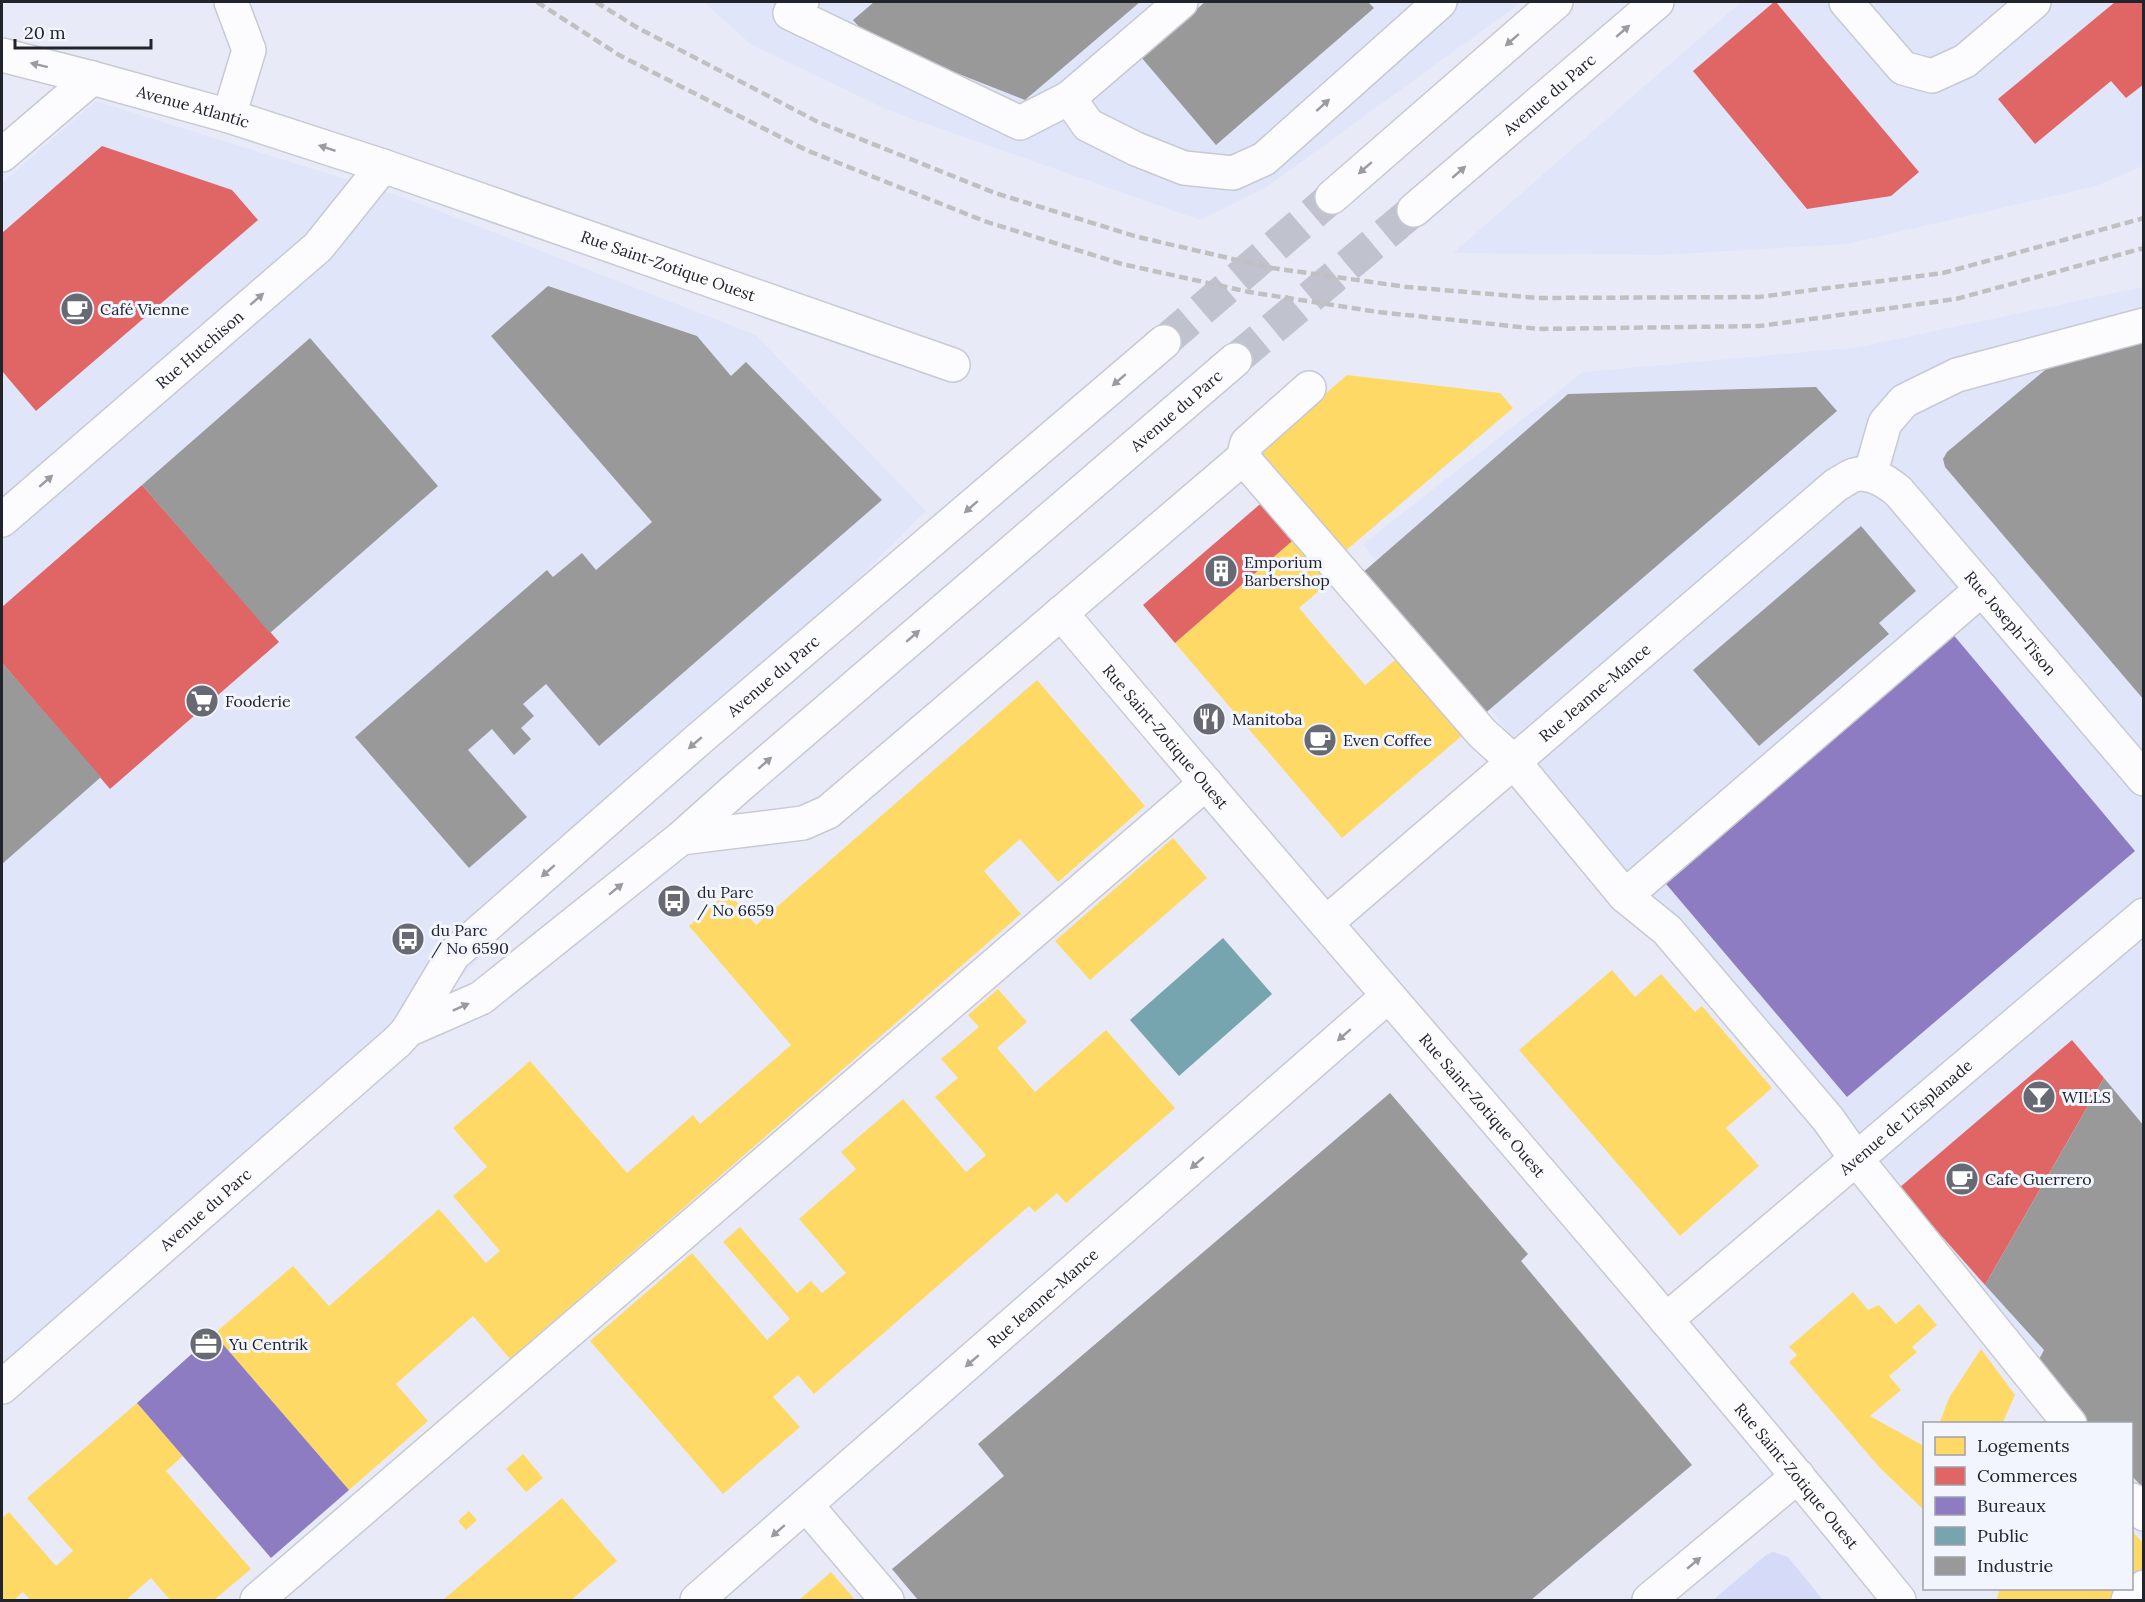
<svg xmlns="http://www.w3.org/2000/svg" width="2145" height="1602" viewBox="0 0 2145 1602" font-family="Lora,serif">
	<style>
		.built { fill: #e0e5fa }
		.green { fill: #d4daf8 }
		.homes { fill: #ffd966 }
		.shops { fill: #e06666 }
		.offices { fill: #8e7cc3 }
		.public { fill: #76a5af }
		.industry { fill: #999 }
		.lines { fill: none; stroke-linecap: round; stroke-linejoin: round }
		.major-tunnel { stroke: #c0c3ce; stroke-width: 33; stroke-dasharray: 33 16; stroke-linecap: butt }
		.minor-casing { stroke: #c7c9d3; stroke-width: 36 }
		.major-casing { stroke: #c7c9d3; stroke-width: 36 }
		.minor { stroke: #fcfcfe; stroke-width: 33 }
		.major { stroke: #fcfcfe; stroke-width: 33 }
		.rail { stroke: #c0c0c3; stroke-width: 4.5; stroke-dasharray: 9 4.5; stroke-linecap: butt }
		.oneway { fill: #9a9ba0 }
		.labels { text-anchor: middle; stroke-width: 6; stroke-linejoin: round; paint-order: stroke }
		.street-label { font-size: 16px; fill: #22242c; stroke: #f2f5fe }
		.poi-label { font-size: 16px; fill: #22242c; stroke: #f2f5fe; text-anchor: start }
	</style>
	<rect width="100%" height="100%" fill="#e8ebf7"/>
	<path class="built" d="M703,2H1522L1265,188L1200,220L890,111L752,45Z
		M1741,2H2143V166L2096,186L1847,244L1662,255L1453,253Z
		M96,101L403,197L756,335L926,511L408,1030L2,1387V183Z
		M2143,287V1541L2132,1526V1424L2048,1423L1871,1204L1363,544L1583,372L1859,347Z"/>
	<path class="green" d="M1773,1552L1788,1557L1823,1600H1713L1766,1555Z"/>
	<path class="homes" d="M1347,375L1500,393L1513,408L1343,553L1257,453Z
		M1298,536L1334,578L1299,608L1333,648L1365,685L1400,656L1465,733L1342,838L1175,643Z
		M1037,680L1145,806L1058,882L1020,839L984,871L1021,914L510,1359L473,1316L396,1384L428,1421L349,1490L214,1334L293,1266L329,1306L439,1209L486,1263L494,1256L500,1251L453,1196L487,1167L453,1128L530,1061L627,1173L693,1115L700,1124L791,1045L689,926L728,892L756,925Z
		M1173,838L1207,878L1090,980L1055,941Z
		M1612,970L1635,997L1661,974L1695,1012L1702,1006L1772,1088L1726,1128L1759,1166L1680,1236L1519,1050Z
		M998,989L1027,1022L997,1048L1035,1092L1106,1030L1175,1108L1066,1203L1057,1193L1035,1212L1029,1206L814,1394L798,1375L773,1397L800,1427L723,1494L590,1341L692,1253L767,1340L790,1319L723,1242L740,1227L797,1293L811,1281L822,1293L846,1273L799,1219L856,1169L841,1152L903,1099L966,1172L986,1155L935,1097L958,1078L941,1059L979,1027L968,1015Z
		M1853,1292L1868,1310L1879,1305L1896,1324L1919,1304L1937,1325L1912,1347L1917,1352L1889,1376L1901,1390L1870,1416L1924,1446V1510L1880,1468L1789,1362L1797,1355L1789,1347Z
		M1981,1349L2015,1395L2002,1424H1939L1949,1398Z
		M137,1403L183,1456L166,1471L251,1569L214,1600H170L151,1578L126,1600H30L23,1592L14,1600H2V1518L9,1512L56,1566L73,1551L27,1498Z
		M523,1454L543,1478L526,1492L506,1469Z
		M562,1498L617,1561L571,1600H443Z
		M469,1511L477,1520L466,1530L458,1521Z
		M2132,1531L2144,1544V1570L2132,1581Z
		M831,1572L855,1600H799Z
		M2000,1588H2123L2109,1600H1999L1997,1598Z"/>
	<path class="shops" d="M1774,2H1776L1919,172L1891,196L1807,209L1693,71Z
		M2115,2H2144V84L2126,98L2111,81L2035,144L1998,99Z
		M102,146L232,190L258,220L36,411L2,371V233Z
		M142,485L279,642L110,789L2,663V607Z
		M1266,499L1298,536L1175,643L1143,605Z
		M2072,1040L2104,1078L1985,1285L1899,1188Z"/>
	<path class="offices" d="M1951,632L2135,851L1847,1097L1661,878Z
		M214,1334L349,1490L271,1558L137,1403Z"/>
	<path class="public" d="M1223,938L1272,994L1179,1076L1130,1020Z"/>
	<path class="industry" d="M874,2H1140L1025,100L870,39L853,20Z
		M1205,2H1368L1374,8L1216,145L1141,57Z
		M548,286L697,336L731,376L746,362L882,500L599,746L546,684L523,704L534,716L521,728L531,739L514,755L492,729L468,750L527,817L469,868L355,737L547,570L553,577L582,553L596,570L652,522L491,336Z
		M2144,335V700L1945,467L1943,459L1947,452L2051,365Z
		M310,338L438,486L270,633L142,485Z
		M1816,387L1837,411L1482,716L1361,574L1568,394Z
		M1861,526L1916,591L1879,623L1889,634L1759,746L1693,670Z
		M2,663L101,777L2,864Z
		M2104,1078L2144,1126V1489L2132,1476V1424H2086L2036,1365L2044,1350L1985,1285Z
		M1390,1093L1528,1254L1521,1261L1692,1465L1531,1600H918L892,1569L1004,1476L978,1444Z"/>
	<g class="lines">
		<path class="major-tunnel" d="M1164,342L1332,197
			M1235,360L1414,210"/>
		<defs>
			<g id="minor">
				<path d="M802,2L790,13L1020,123L1069,98"/>
				<path d="M1181,2L1069,98L1088,125L1136,149L1184,168L1233,173L1264,159L1440,2"/>
				<path d="M1846,2L1903,68L1932,76L1965,61L2034,2"/>
				<path id="s1" d="M2,55L92,78L229,116L383,166L953,365"/>
				<path d="M229,116L249,50L231,2"/>
				<path d="M2,155L92,78"/>
				<path d="M1309,388L1247,443L1243,458L1482,733L1514,762L1625,896L1667,930L1828,1119L1857,1160L2070,1424"/>
				<path d="M1870,475L1885,423L1904,401L1957,375L2144,325"/>
				<path id="s2" d="M2,520L318,247L383,166"/>
				<path id="s3" d="M1061,613C1339,943 1627,1265 1899,1600"/>
				<path d="M681,838L803,823L828,812L1243,458"/>
				<path d="M1625,896L1982,589"/>
				<path id="s4" d="M1326,923L1836,485C1842,482 1848,477 1854,475C1871,471 1886,481 1898,491L2144,779"/>
				<path id="s5" d="M1666,1320L2144,915"/>
				<path d="M2132,1500L2144,1514"/>
				<path d="M807,1506L887,1600"/>
				<path d="M257,1600L1206,783"/>
				<path id="s6" d="M697,1600L1388,996"/>
				<path d="M1649,1600L1798,1476"/>
				<path d="M2128,1600L2144,1587"/>
			</g>
			<g id="major">
				<path d="M1332,197L1556,2"/>
				<path id="s7" d="M1414,210L1657,2"/>
				<path id="s8" d="M408,1030L481,998L681,838L738,787L1235,360"/>
				<path id="s9" d="M2,1387L398,1041L408,1030L453,955L699,739L1164,342"/>
			</g>
		</defs>
		<use href="#minor" class="minor-casing"/>
		<use href="#major" class="major-casing"/>
		<use href="#minor" class="minor"/>
		<use href="#major" class="major"/>
		<path class="rail" d="M537,2L619,55L806,150L984,221L1122,264L1249,292L1378,312L1539,329L1760,326L1956,299L2144,248
			M596,2L638,28L818,122L995,193L1138,237L1272,268L1407,287L1538,298L1759,297L1943,273L2144,218"/>
	</g>
	<defs><path id="oneway-solid" d="M-6-.8H1V-3.2L6.5 0L1 3.2V.8H-6Z" transform="scale(1.5)"/></defs>
	<g class="oneway">
		<use href="#oneway-solid" transform="translate(1623 31) rotate(-41)"/>
		<use href="#oneway-solid" transform="translate(1512 40) rotate(139)"/>
		<use href="#oneway-solid" transform="translate(39 65) rotate(-166)"/>
		<use href="#oneway-solid" transform="translate(1323 105) rotate(-42)"/>
		<use href="#oneway-solid" transform="translate(327 148) rotate(-162)"/>
		<use href="#oneway-solid" transform="translate(1365 168) rotate(139)"/>
		<use href="#oneway-solid" transform="translate(1459 172) rotate(-41)"/>
		<use href="#oneway-solid" transform="translate(257 299) rotate(-41)"/>
		<use href="#oneway-solid" transform="translate(1119 380) rotate(139)"/>
		<use href="#oneway-solid" transform="translate(46 481) rotate(-41)"/>
		<use href="#oneway-solid" transform="translate(971 507) rotate(139)"/>
		<use href="#oneway-solid" transform="translate(913 636) rotate(-41)"/>
		<use href="#oneway-solid" transform="translate(695 743) rotate(139)"/>
		<use href="#oneway-solid" transform="translate(765 763) rotate(-41)"/>
		<use href="#oneway-solid" transform="translate(548 871) rotate(139)"/>
		<use href="#oneway-solid" transform="translate(616 889) rotate(-39)"/>
		<use href="#oneway-solid" transform="translate(461 1007) rotate(-24)"/>
		<use href="#oneway-solid" transform="translate(1344 1035) rotate(139)"/>
		<use href="#oneway-solid" transform="translate(1197 1163) rotate(139)"/>
		<use href="#oneway-solid" transform="translate(972 1361) rotate(139)"/>
		<use href="#oneway-solid" transform="translate(778 1531) rotate(139)"/>
		<use href="#oneway-solid" transform="translate(1694 1563) rotate(-40)"/>
	</g>
	<defs>
		<symbol id="cafe-disc" viewBox="-11 -11 22 22"><circle r="9.5" fill="#676a73" stroke="#f2f5fe"/><path d="M-5.5-4.5H6V0H3Q3 3.5 0 3.5H-2.5Q-5.5 3.5-5.5 0ZM3-3.2v2h1.7v-2ZM-6 4.5H4V6H-6Z" fill="#fff"/></symbol>
		<symbol id="building-disc" viewBox="-11 -11 22 22"><circle r="9.5" fill="#676a73" stroke="#f2f5fe"/><path d="M-4-6H4V6H1V3H-1V6H-4ZM-2.5-4.3h1.7v1.8h-1.7ZM.8-4.3h1.7v1.8H.8ZM-2.5-1h1.7V.8h-1.7ZM.8-1h1.7V.8H.8Z" fill="#fff"/></symbol>
		<symbol id="supermarket-disc" viewBox="-11 -11 22 22"><circle r="9.5" fill="#676a73" stroke="#f2f5fe"/><path d="M-6-5.5h2.5l.6 2H6L4.5 2H-2.5L-4.4-4H-6ZM-1.5 3.2a1.3 1.3 0 1 0 .1 0ZM3 3.2a1.3 1.3 0 1 0 .1 0Z" fill="#fff"/></symbol>
		<symbol id="restaurant-disc" viewBox="-11 -11 22 22"><circle r="9.5" fill="#676a73" stroke="#f2f5fe"/><path d="M-5-6h1v4h1v-4h1v4h1v-4h1v5L-1.5 .5V6h-2V.5L-5-1ZM5-6V6H3V1.5H1.5Q1.5-4 5-6Z" fill="#fff"/></symbol>
		<symbol id="bus-disc" viewBox="-11 -11 22 22"><circle r="9.5" fill="#676a73" stroke="#f2f5fe"/><path d="M-5-6H5V4H4V6H2V4H-2V6H-4V4H-5ZM-3.5-4V0h7V-4ZM-3.5 1.2v1.5H-2V1.2ZM2 1.2v1.5H3.5V1.2Z" fill="#fff"/></symbol>
		<symbol id="bar-disc" viewBox="-11 -11 22 22"><circle r="9.5" fill="#676a73" stroke="#f2f5fe"/><path d="M-6-5H6L.8 .8V4.5H3.5V6h-7V4.5H-.8V.8Z" fill="#fff"/></symbol>
		<symbol id="office-disc" viewBox="-11 -11 22 22"><circle r="9.5" fill="#676a73" stroke="#f2f5fe"/><path d="M-6-3h4V-5.5h4V-3h4V5H-6ZM-1-4.5V-3h2v-1.5ZM-6 0V1H6V0Z" fill="#fff"/></symbol>
	</defs>
	<g fill-rule="evenodd">
		<use href="#cafe-disc" x="58" y="290" width="38" height="38"/>
		<use href="#building-disc" x="1202" y="552" width="38" height="38"/>
		<use href="#supermarket-disc" x="183" y="682" width="38" height="38"/>
		<use href="#restaurant-disc" x="1190" y="700" width="38" height="38"/>
		<use href="#cafe-disc" x="1301" y="721" width="38" height="38"/>
		<use href="#bus-disc" x="655" y="882" width="38" height="38"/>
		<use href="#bus-disc" x="389" y="920" width="38" height="38"/>
		<use href="#bar-disc" x="2020" y="1078" width="38" height="38"/>
		<use href="#cafe-disc" x="1943" y="1160" width="38" height="38"/>
		<use href="#office-disc" x="187" y="1325" width="38" height="38"/>
	</g>
	<g class="labels">
		<g class="street-label">
			<text dy="6" stroke="none"><textPath href="#s7" startOffset="178">Avenue du Parc</textPath></text>
			<text dy="6" stroke="none"><textPath href="#s1" startOffset="198">Avenue Atlantic</textPath></text>
			<text dy="6" stroke="none"><textPath href="#s1" startOffset="699">Rue Saint-Zotique Ouest</textPath></text>
			<text dy="6" stroke="none"><textPath href="#s2" startOffset="261">Rue Hutchison</textPath></text>
			<text dy="6" stroke="none"><textPath href="#s8" startOffset="990">Avenue du Parc</textPath></text>
			<text dy="6" stroke="none"><textPath href="#s4" startOffset="915">Rue Joseph-Tison</textPath></text>
			<text dy="6" stroke="none"><textPath href="#s9" startOffset="1053">Avenue du Parc</textPath></text>
			<text dy="6" stroke="none"><textPath href="#s4" startOffset="354">Rue Jeanne-Mance</textPath></text>
			<text dy="6" stroke="none"><textPath href="#s3" startOffset="162">Rue Saint-Zotique Ouest</textPath></text>
			<text dy="6" stroke="none"><textPath href="#s3" startOffset="648">Rue Saint-Zotique Ouest</textPath></text>
			<text dy="6" stroke="none"><textPath href="#s5" startOffset="314">Avenue de L'Esplanade</textPath></text>
			<text dy="6" stroke="none"><textPath href="#s9" startOffset="270">Avenue du Parc</textPath></text>
			<text dy="6" stroke="none"><textPath href="#s6" startOffset="459">Rue Jeanne-Mance</textPath></text>
			<text dy="6" stroke="none"><textPath href="#s3" startOffset="1134">Rue Saint-Zotique Ouest</textPath></text>
		</g>
		<g class="poi-label">
			<text x="100" y="315">Café Vienne</text>
			<text x="1244" y="568">Emporium<tspan x="1244" dy="18">Barbershop</tspan></text>
			<text x="225" y="707">Fooderie</text>
			<text x="1232" y="725">Manitoba</text>
			<text x="1343" y="746">Even Coffee</text>
			<text x="697" y="898">du Parc<tspan x="697" dy="18">/ No 6659</tspan></text>
			<text x="431" y="936">du Parc<tspan x="431" dy="18">/ No 6590</tspan></text>
			<text x="2062" y="1103">WILLS</text>
			<text x="1985" y="1185">Cafe Guerrero</text>
			<text x="229" y="1350">Yu Centrik</text>
		</g>
	</g>
	<rect width="2145" height="1602" fill="none" stroke="#22242c" stroke-width="6"/>
	<rect x="1923" y="1422" width="210" height="168" fill="#f2f5fe" stroke="#9fa1aa" stroke-width="1.5"/>
	<rect x="1935" y="1437" width="30" height="18" fill="#ffd966" stroke="#9fa1aa" stroke-width="1.5"/>
	<text x="1977" y="1452" font-size="18" fill="#22242c">Logements</text>
	<rect x="1935" y="1467" width="30" height="18" fill="#e06666" stroke="#9fa1aa" stroke-width="1.5"/>
	<text x="1977" y="1482" font-size="18" fill="#22242c">Commerces</text>
	<rect x="1935" y="1497" width="30" height="18" fill="#8e7cc3" stroke="#9fa1aa" stroke-width="1.5"/>
	<text x="1977" y="1512" font-size="18" fill="#22242c">Bureaux</text>
	<rect x="1935" y="1527" width="30" height="18" fill="#76a5af" stroke="#9fa1aa" stroke-width="1.5"/>
	<text x="1977" y="1542" font-size="18" fill="#22242c">Public</text>
	<rect x="1935" y="1557" width="30" height="18" fill="#999999" stroke="#9fa1aa" stroke-width="1.5"/>
	<text x="1977" y="1572" font-size="18" fill="#22242c">Industrie</text>
	<path d="M15 39v9h136v-9" fill="none" stroke="#22242c" stroke-width="3"/>
	<text x="24" y="39" font-size="18" fill="#22242c" stroke="#f2f5fe" stroke-width="4.5" paint-order="stroke">20 m</text>
</svg>
